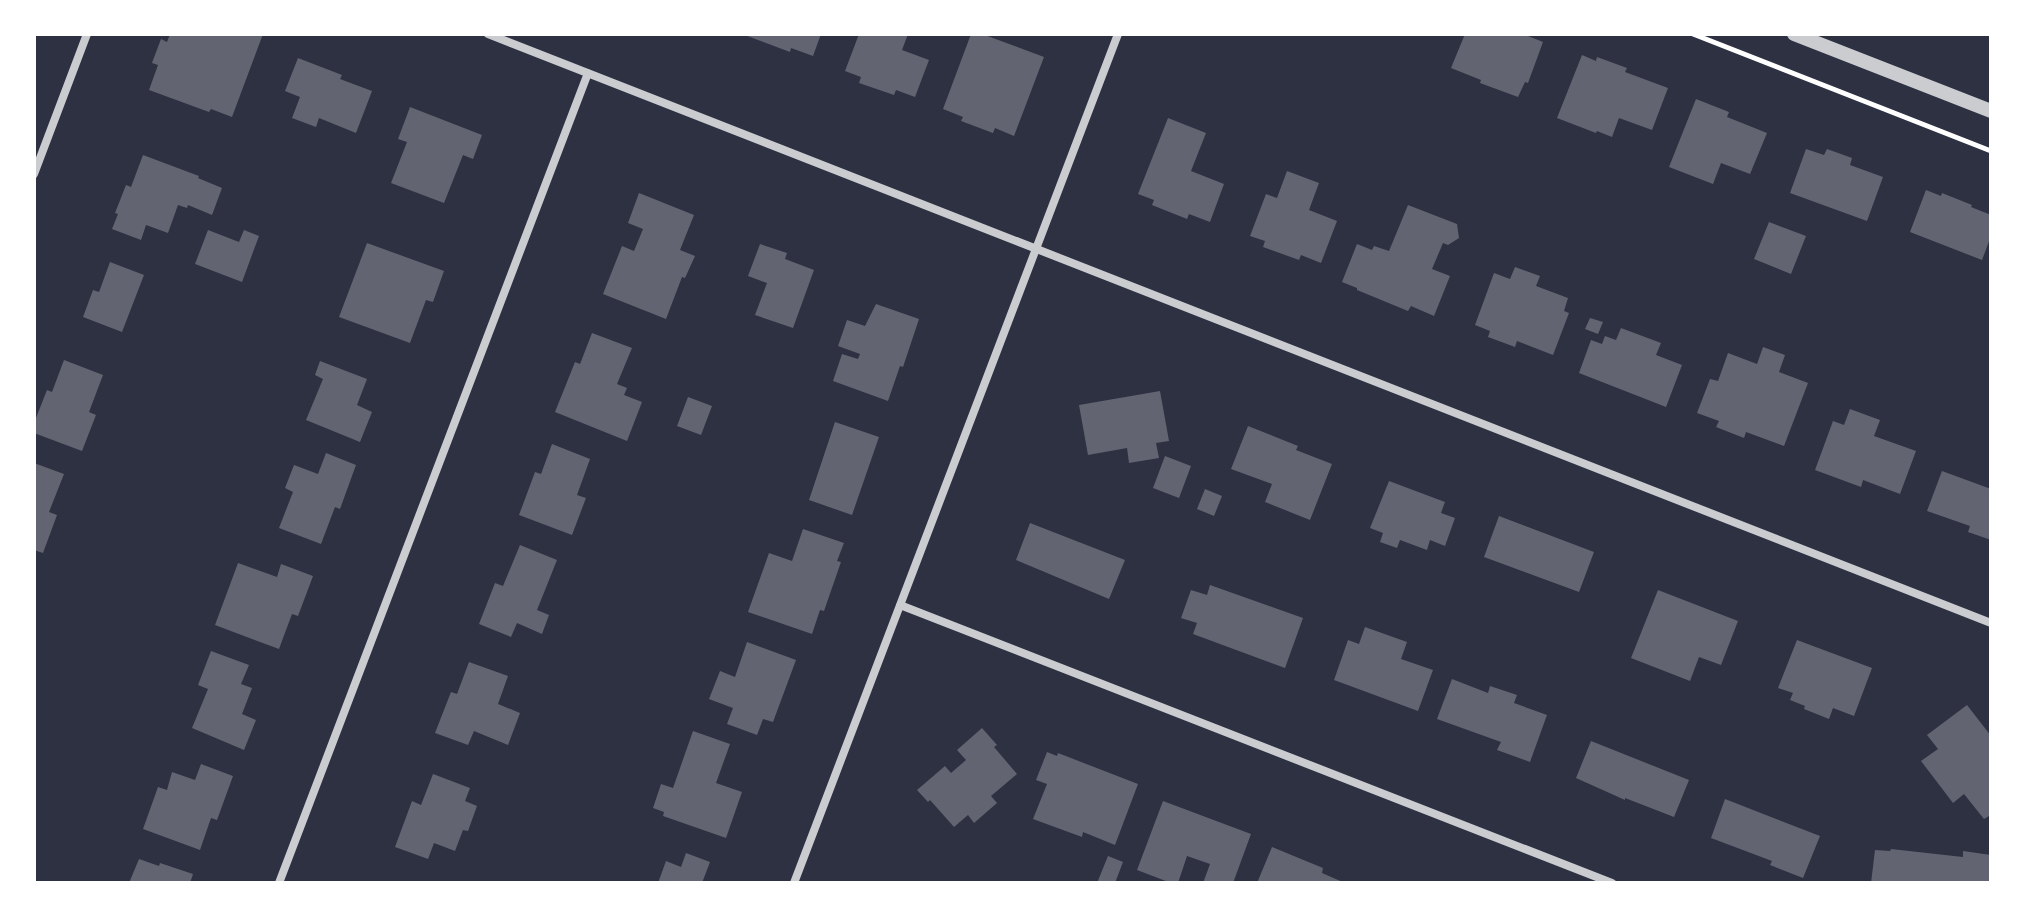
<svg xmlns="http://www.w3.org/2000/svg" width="2025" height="917" viewBox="0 0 2025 917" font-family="Inter,sans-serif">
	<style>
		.building { fill: #626471 }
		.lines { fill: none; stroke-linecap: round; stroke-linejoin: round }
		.path { stroke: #fff; stroke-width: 5 }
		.minor { stroke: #caccd0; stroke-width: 8 }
		.tertiary { stroke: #caccd0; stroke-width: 14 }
	</style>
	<rect width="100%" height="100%" fill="#2d3142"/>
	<path class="building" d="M170,34H263L232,117L211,109L209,112L149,90L158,65L152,63L161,39L167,42Z
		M742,34H821L813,56L791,48L790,52Z
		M859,34H908L902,50L929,60L915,97L896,90L894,95L859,83L861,77L845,71Z
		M971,34H982L1044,57L1014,136L995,128L993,133L961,121L963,117L943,109Z
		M1465,34H1529L1528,36L1543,42L1528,83L1525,82L1518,97L1480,83L1481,80L1451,68Z
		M1582,55L1596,61L1597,57L1627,68L1625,72L1668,88L1652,130L1619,118L1612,137L1597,131L1596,133L1557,118Z
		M298,58L342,75L340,79L372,91L356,133L319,118L316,127L292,118L300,97L285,91Z
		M1696,99L1729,112L1727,117L1767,133L1750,174L1721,163L1713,184L1669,167Z
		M410,107L482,135L473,159L463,155L444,203L391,183L407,142L398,139Z
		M1168,118L1206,133L1191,171L1224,184L1210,222L1189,214L1187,219L1152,205L1154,200L1138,194Z
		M1806,149L1824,155L1827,149L1852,158L1850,165L1883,177L1867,221L1790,193Z
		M143,155L199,176L198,178L222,188L212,215L188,205L187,208L178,205L168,233L146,225L141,240L112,229L118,214L115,213L126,185L131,187Z
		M1287,171L1319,183L1309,210L1337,221L1321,263L1301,255L1299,260L1263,247L1265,241L1250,236L1266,194L1277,198Z
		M1926,190L1941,196L1942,193L1972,205L1971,207L1991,215V236L1982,260L1910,232Z
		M639,193L694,215L680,250L695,256L685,278L682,277L666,319L603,294L622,246L634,251L643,229L628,223Z
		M1408,205L1457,224L1459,238L1448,245L1443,243L1432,269L1450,276L1434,316L1411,306L1408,311L1357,290V288L1342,282L1357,244L1372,250L1374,246L1389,251Z
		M1769,222L1806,236L1791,274L1754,259Z
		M208,230L239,242L244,230L259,236L242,282L195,264Z
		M367,243L444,271L433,302L426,300L410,343L339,317Z
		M760,244L787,253L785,259L814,270L793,328L755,315L767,283L748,276Z
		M110,262L144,275L122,332L83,317L93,290L99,292Z
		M1515,267L1540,276L1536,286L1568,298L1564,311L1569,313L1553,355L1517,341L1515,347L1488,337L1490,331L1475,325L1494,273L1510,279Z
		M876,304L919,319L903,367L900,366L888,401L833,381L842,354L858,359L860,354L838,346L847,320L865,326Z
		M1590,318L1603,322L1598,334L1585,329Z
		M1621,328L1661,343L1656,355L1682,365L1666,407L1579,373L1591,340L1602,344L1605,336L1616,340Z
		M592,333L632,348L617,384L627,388L624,395L642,402L627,441L555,412L575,362L580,364Z
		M1763,347L1785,355L1779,372L1808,383L1784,446L1746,432L1744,438L1716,427L1719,421L1697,413L1710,379L1718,381L1728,353L1757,364Z
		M64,360L103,375L89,412L96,415L82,451L34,433V423L47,390L52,392Z
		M320,361L367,379L357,405L372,412L360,442L306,420L323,379L315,375Z
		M1160,391L1169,441L1156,443L1159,458L1129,463L1127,448L1088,455L1079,405Z
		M688,397L712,406L701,435L677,426Z
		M1850,409L1880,420L1874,436L1916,451L1900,494L1863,480L1861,487L1815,470L1833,421L1844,425Z
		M835,422L879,437L852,515L809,500Z
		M1248,426L1298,446L1296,450L1332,464L1310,520L1265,502L1272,484L1231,469Z
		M552,444L590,459L577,495L586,498L572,535L519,515L535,472L541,474Z
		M326,453L356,465L340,509L335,507L321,544L279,528L293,492L285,488L294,465L318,474Z
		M1165,456L1191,466L1179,498L1153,488Z
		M34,463L64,474L49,512L57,515L43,553L34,550Z
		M1942,471L1991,489V540L1968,532L1970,526L1927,511Z
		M1389,481L1445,502L1441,513L1455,518L1445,546L1430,540L1427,550L1400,540L1397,548L1380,542L1383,533L1370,528Z
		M1205,489L1222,496L1214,516L1197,509Z
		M1499,516L1594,552L1579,592L1484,557Z
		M1030,523L1125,560L1109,599L1016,560Z
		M803,529L844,543L837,561L841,562L824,611L820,610L812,634L748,612L769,553L792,561Z
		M520,545L557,560L537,610L549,615L542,634L517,623L511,637L479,624L495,583L503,586Z
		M238,563L277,577L281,564L313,576L298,616L292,614L279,649L215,625Z
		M1210,585L1303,618L1285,668L1193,634L1197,623L1181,618L1191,590L1207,595Z
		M1658,590L1738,621L1721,665L1699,657L1690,681L1631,658Z
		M1365,627L1407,642L1401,659L1433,670L1418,711L1334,680L1348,640L1359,644Z
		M1797,640L1872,668L1854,716L1833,708L1829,719L1804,709L1805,706L1790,700L1793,693L1778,688Z
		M747,642L796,660L773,722L763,719L757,735L727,724L733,708L709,699L720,671L735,677Z
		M211,651L249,665L241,684L252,688L242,714L256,720L244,750L192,728L208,689L198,685Z
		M469,662L508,676L498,704L520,713L508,745L474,731L468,745L435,733L451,692L457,694Z
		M1452,679L1488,693L1490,686L1517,695L1514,703L1547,715L1530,762L1497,750L1501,742L1437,719Z
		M1967,705L1991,736V818L1989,816L1984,819L1964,794L1953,803L1921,761L1938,749L1927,735Z
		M982,728L997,745L994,747L1017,774L991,796L997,803L974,823L968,815L954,827L930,800L928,802L917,790L945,766L951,773L966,760L957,750Z
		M693,731L730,744L716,783L742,792L726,838L663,816L664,812L653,808L661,784L673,788Z
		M1591,741L1689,780L1674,817L1625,798V800L1576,778Z
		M1047,752L1057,756L1058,753L1138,784L1115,845L1083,832L1082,837L1033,819L1047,784L1036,780Z
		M201,764L233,776L217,820L211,818L200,850L143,829L158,787L167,790L172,772L195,780Z
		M433,774L470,788L465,801L477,806L468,831L463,830L455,851L434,843L428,859L395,847L412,801L421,805Z
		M1725,799L1820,836L1803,878L1770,865L1772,861L1711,838Z
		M1163,801L1251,834L1233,883H1203L1210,864L1187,856L1178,883H1171L1137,870Z
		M1272,847L1323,868L1322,873L1345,883H1257Z
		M1891,849L1963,857V851L1991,855V883H1871L1875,850L1890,851Z
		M686,853L710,862L702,883H658L666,861L681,867Z
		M1108,856L1123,862L1115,883H1097Z
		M139,859L159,866L160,863L193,874L190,883H129Z"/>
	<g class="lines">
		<path class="path" d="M1693,34L1991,151"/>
		<path class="minor" d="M488,34L1991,623
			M34,174L87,34
			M900,605L1612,883
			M279,883L588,73
			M794,883L1118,34"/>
		<path class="tertiary" d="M1794,34L1991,111"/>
	</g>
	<rect width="2025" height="917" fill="none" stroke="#ffffff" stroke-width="72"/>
</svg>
